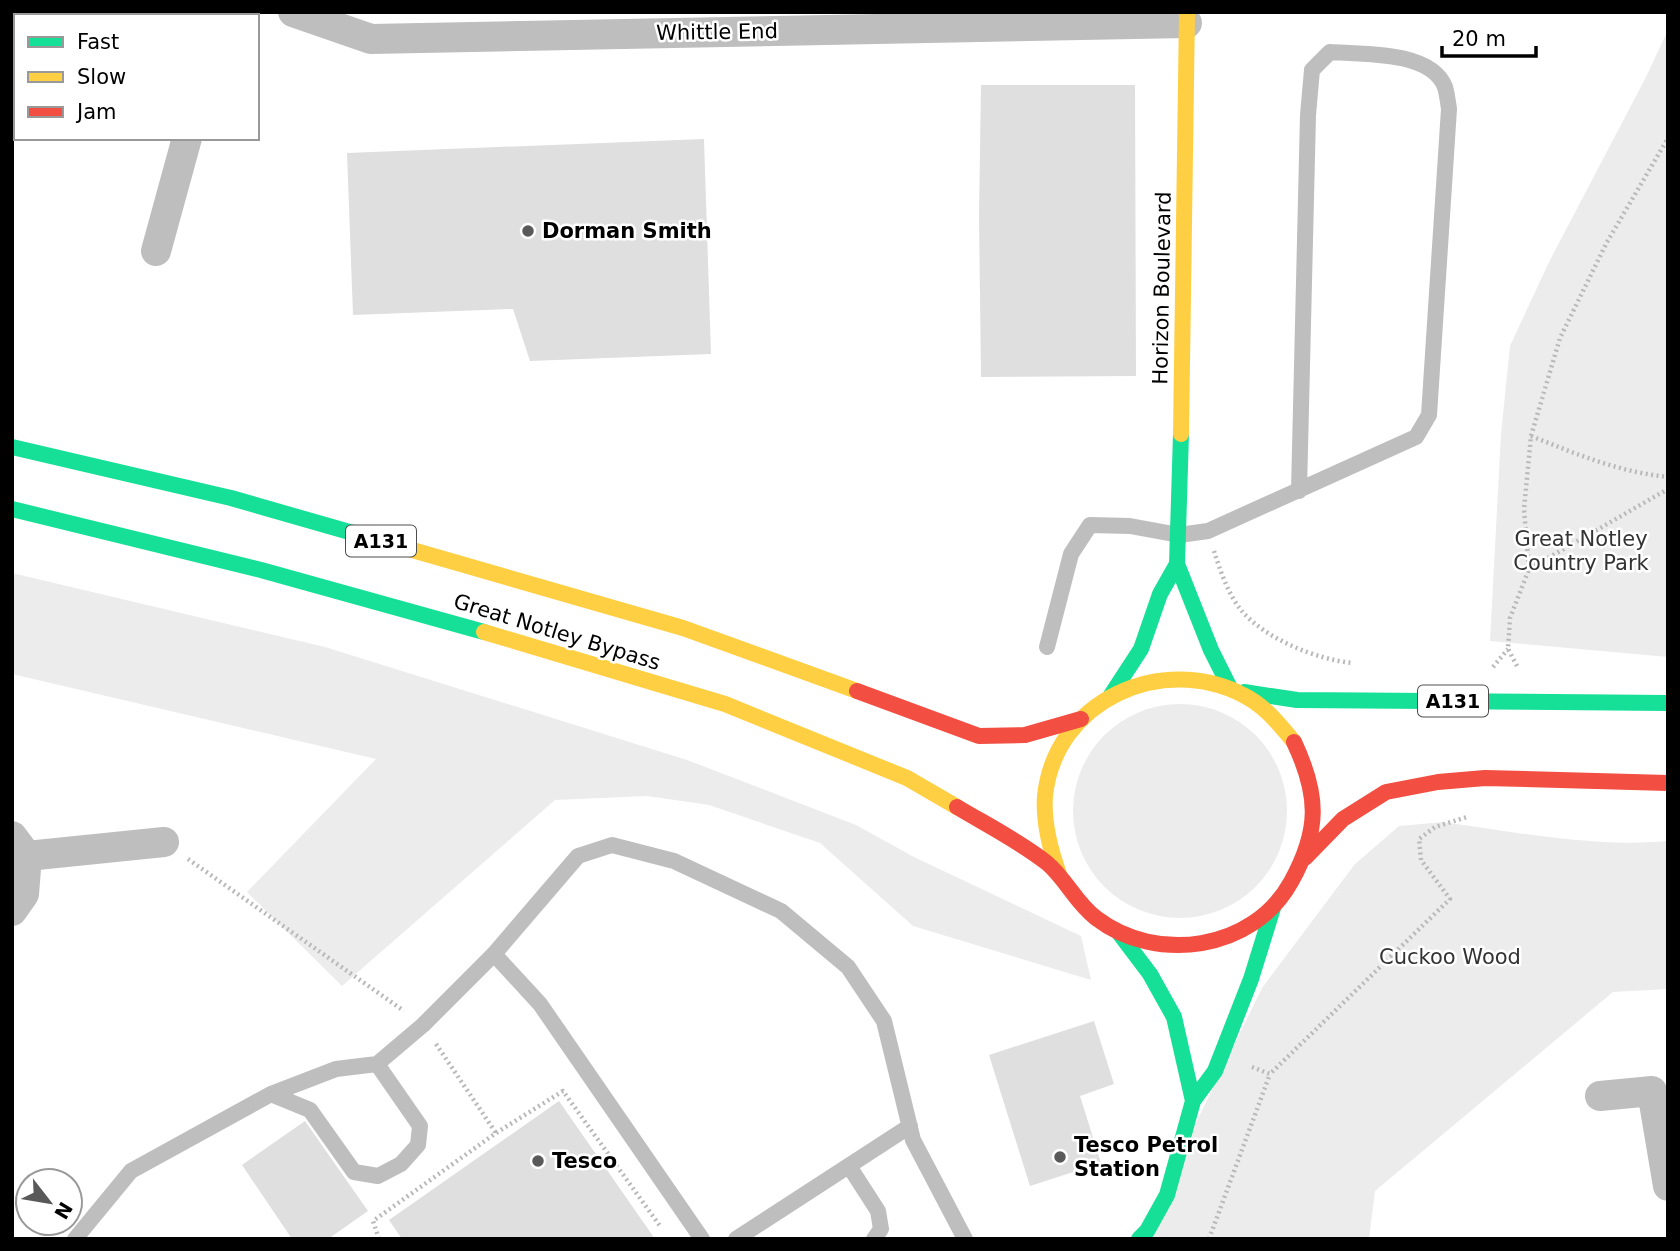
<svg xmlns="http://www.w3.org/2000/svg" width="1680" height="1251" viewBox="0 0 1680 1251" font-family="'DejaVu Sans',sans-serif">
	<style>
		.green { fill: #ececec }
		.building { fill: #dfdfdf }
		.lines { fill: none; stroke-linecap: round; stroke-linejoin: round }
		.path { stroke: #b9b9b9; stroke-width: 4.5; stroke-dasharray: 2 3.5; stroke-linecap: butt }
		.lane { stroke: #bebebe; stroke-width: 16 }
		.street { stroke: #bebebe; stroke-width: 30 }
		.fast { stroke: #16e098; stroke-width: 16 }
		.slow { stroke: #ffcf43; stroke-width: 16 }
		.jam { stroke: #f24e42; stroke-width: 16 }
		.poi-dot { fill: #595959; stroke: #fff; stroke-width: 2.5 }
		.labels { text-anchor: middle; stroke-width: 5; stroke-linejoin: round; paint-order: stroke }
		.shield { fill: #fff; stroke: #4c4c4c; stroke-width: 2 }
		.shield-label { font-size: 19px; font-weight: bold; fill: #000 }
		.street-label { font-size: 21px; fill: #000; stroke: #fff }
		.poi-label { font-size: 21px; font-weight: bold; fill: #000; stroke: #fff; text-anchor: start }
		.park-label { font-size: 21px; fill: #333; stroke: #fff }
	</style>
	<rect width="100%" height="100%" fill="#fff"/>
	<path class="green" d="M1668,30V657L1490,641L1501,434L1510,346L1549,262L1646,77Z
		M12,573L325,647L687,760L856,825L914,857L1081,936L1091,980L913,926L820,843L709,805L647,796L555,800L342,986L247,892L376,759L12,674Z
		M1073 811a107 107 0 1 1 214 0a107 107 0 1 1-214 0Z
		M1443,822C1516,832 1594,848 1668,841V989L1613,992L1375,1191L1369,1239H1139L1262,988L1355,864L1399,826Z"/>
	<path class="building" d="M12,12H143L142,16H16V61L12,60Z
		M981,85H1135L1136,376L981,377L979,216Z
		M704,139L711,354L530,361L513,309L353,315L347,153Z
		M1094,1021L1114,1084L1080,1096L1101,1163L1030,1186L989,1055Z
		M559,1101L655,1239H402L389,1220Z
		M305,1121L368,1211L328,1239H292L242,1165Z"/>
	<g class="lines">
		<path class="path" d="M1531,436C1576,454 1619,472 1668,477
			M1214,551C1220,570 1228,594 1241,610C1265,639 1316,659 1352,663
			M1529,569L1668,489
			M1517,666L1508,649L1510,618L1529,569L1524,509L1531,436L1560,338L1607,242L1668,138
			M1493,667L1508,649
			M188,859L404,1011
			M436,1044L496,1133
			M1252,1067L1270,1074L1450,899L1421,860L1419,839L1435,827L1467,817
			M379,1239L373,1221L496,1133L563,1091L660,1226
			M1209,1239L1270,1074"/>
		<path class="lane" d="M1047,647L1071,554L1090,525L1130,526L1179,535L1208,531L1416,437L1429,415L1449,109C1448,102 1447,94 1445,87C1431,51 1363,54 1330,52L1312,70L1308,115L1299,491
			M494,954L540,1004L702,1239
			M271,1094L336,1069L377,1064
			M849,1166L878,1211L881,1229L874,1239
			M75,1239L131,1171L271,1094L310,1110L354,1172L378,1176L401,1164L418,1145L420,1126L377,1064L423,1025L494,954L578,856L612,845L674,861L781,911L848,967L884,1021L913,1140L965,1239
			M736,1239L910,1126"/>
		<path class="street" d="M293,12L371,39L1187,23
			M220,16V12
			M156,251L187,138
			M12,836L27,856L24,894L12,911
			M27,856L164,842
			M1600,1096L1652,1091L1668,1186"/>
		<path class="fast" d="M12,447L231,498L388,543
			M12,509L261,570L484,632
			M1177,564L1211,650L1229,686
			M1244,692L1297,700L1668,703
			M1111,695L1141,649L1160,594L1177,564L1181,434
			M1119,933L1150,974L1174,1017L1193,1101
			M1139,1239L1147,1231L1167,1195L1193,1101L1215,1071L1251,979L1273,908"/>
		<path class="slow" d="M1181,434L1187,12
			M388,543L683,628L857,691
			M484,632L725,704L907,778L957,807
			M1059,874C1050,849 1043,823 1045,796C1055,700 1162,653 1243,695C1264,705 1279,724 1294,742"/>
		<path class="jam" d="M857,691L979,736L1025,735L1081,719
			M957,807C987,825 1019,841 1047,863C1066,879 1076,903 1096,918C1156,964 1253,951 1291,882C1320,830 1319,795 1294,742
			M1305,858L1343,819L1386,792L1438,782L1485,778L1668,783"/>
	</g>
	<g class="poi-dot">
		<circle cx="528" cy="231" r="7"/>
		<circle cx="1060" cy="1157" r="7"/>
		<circle cx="538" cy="1161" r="7"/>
	</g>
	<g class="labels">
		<g class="shield">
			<rect x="346" y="525.5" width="70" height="31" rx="5"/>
			<rect x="1418" y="685.5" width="70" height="31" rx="5"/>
		</g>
		<g class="shield-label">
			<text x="381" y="548">A131</text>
			<text x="1453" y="708">A131</text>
		</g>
		<g class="street-label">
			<text transform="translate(717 32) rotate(-1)" y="7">Whittle End</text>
			<text transform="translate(1162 288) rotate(-89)" y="7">Horizon Boulevard</text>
			<text transform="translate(557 632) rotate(17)" y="7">Great Notley Bypass</text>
		</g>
		<g class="poi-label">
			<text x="542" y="238">Dorman Smith</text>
			<text x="1074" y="1152">Tesco Petrol<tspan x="1074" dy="24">Station</tspan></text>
			<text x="552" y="1168">Tesco</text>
		</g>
		<g class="park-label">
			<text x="1581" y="546">Great Notley<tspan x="1581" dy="24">Country Park</tspan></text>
			<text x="1450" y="964">Cuckoo Wood</text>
		</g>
	</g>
	<rect width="1680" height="1251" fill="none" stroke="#000000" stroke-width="28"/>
	<rect x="14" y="14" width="245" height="126" fill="#ffffff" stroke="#999999" stroke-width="2"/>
	<rect x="28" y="37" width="35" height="10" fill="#16e098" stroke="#999999" stroke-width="2"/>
	<text x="77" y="49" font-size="21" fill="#000000">Fast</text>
	<rect x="28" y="72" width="35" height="10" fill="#ffcf43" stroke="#999999" stroke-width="2"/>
	<text x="77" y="84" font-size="21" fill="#000000">Slow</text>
	<rect x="28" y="107" width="35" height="10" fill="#f24e42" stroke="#999999" stroke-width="2"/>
	<text x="77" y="119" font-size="21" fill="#000000">Jam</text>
	<g transform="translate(49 1202) rotate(121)"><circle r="33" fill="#ffffff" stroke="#999999" stroke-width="2"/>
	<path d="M0-5L12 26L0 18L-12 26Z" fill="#595959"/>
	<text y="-10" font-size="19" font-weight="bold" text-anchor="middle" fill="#000000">N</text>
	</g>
	<path d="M1442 46v10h94v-10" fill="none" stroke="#000000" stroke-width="3.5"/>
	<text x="1452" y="46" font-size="21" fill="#000000" stroke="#ffffff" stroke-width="5" paint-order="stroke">20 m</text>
</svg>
